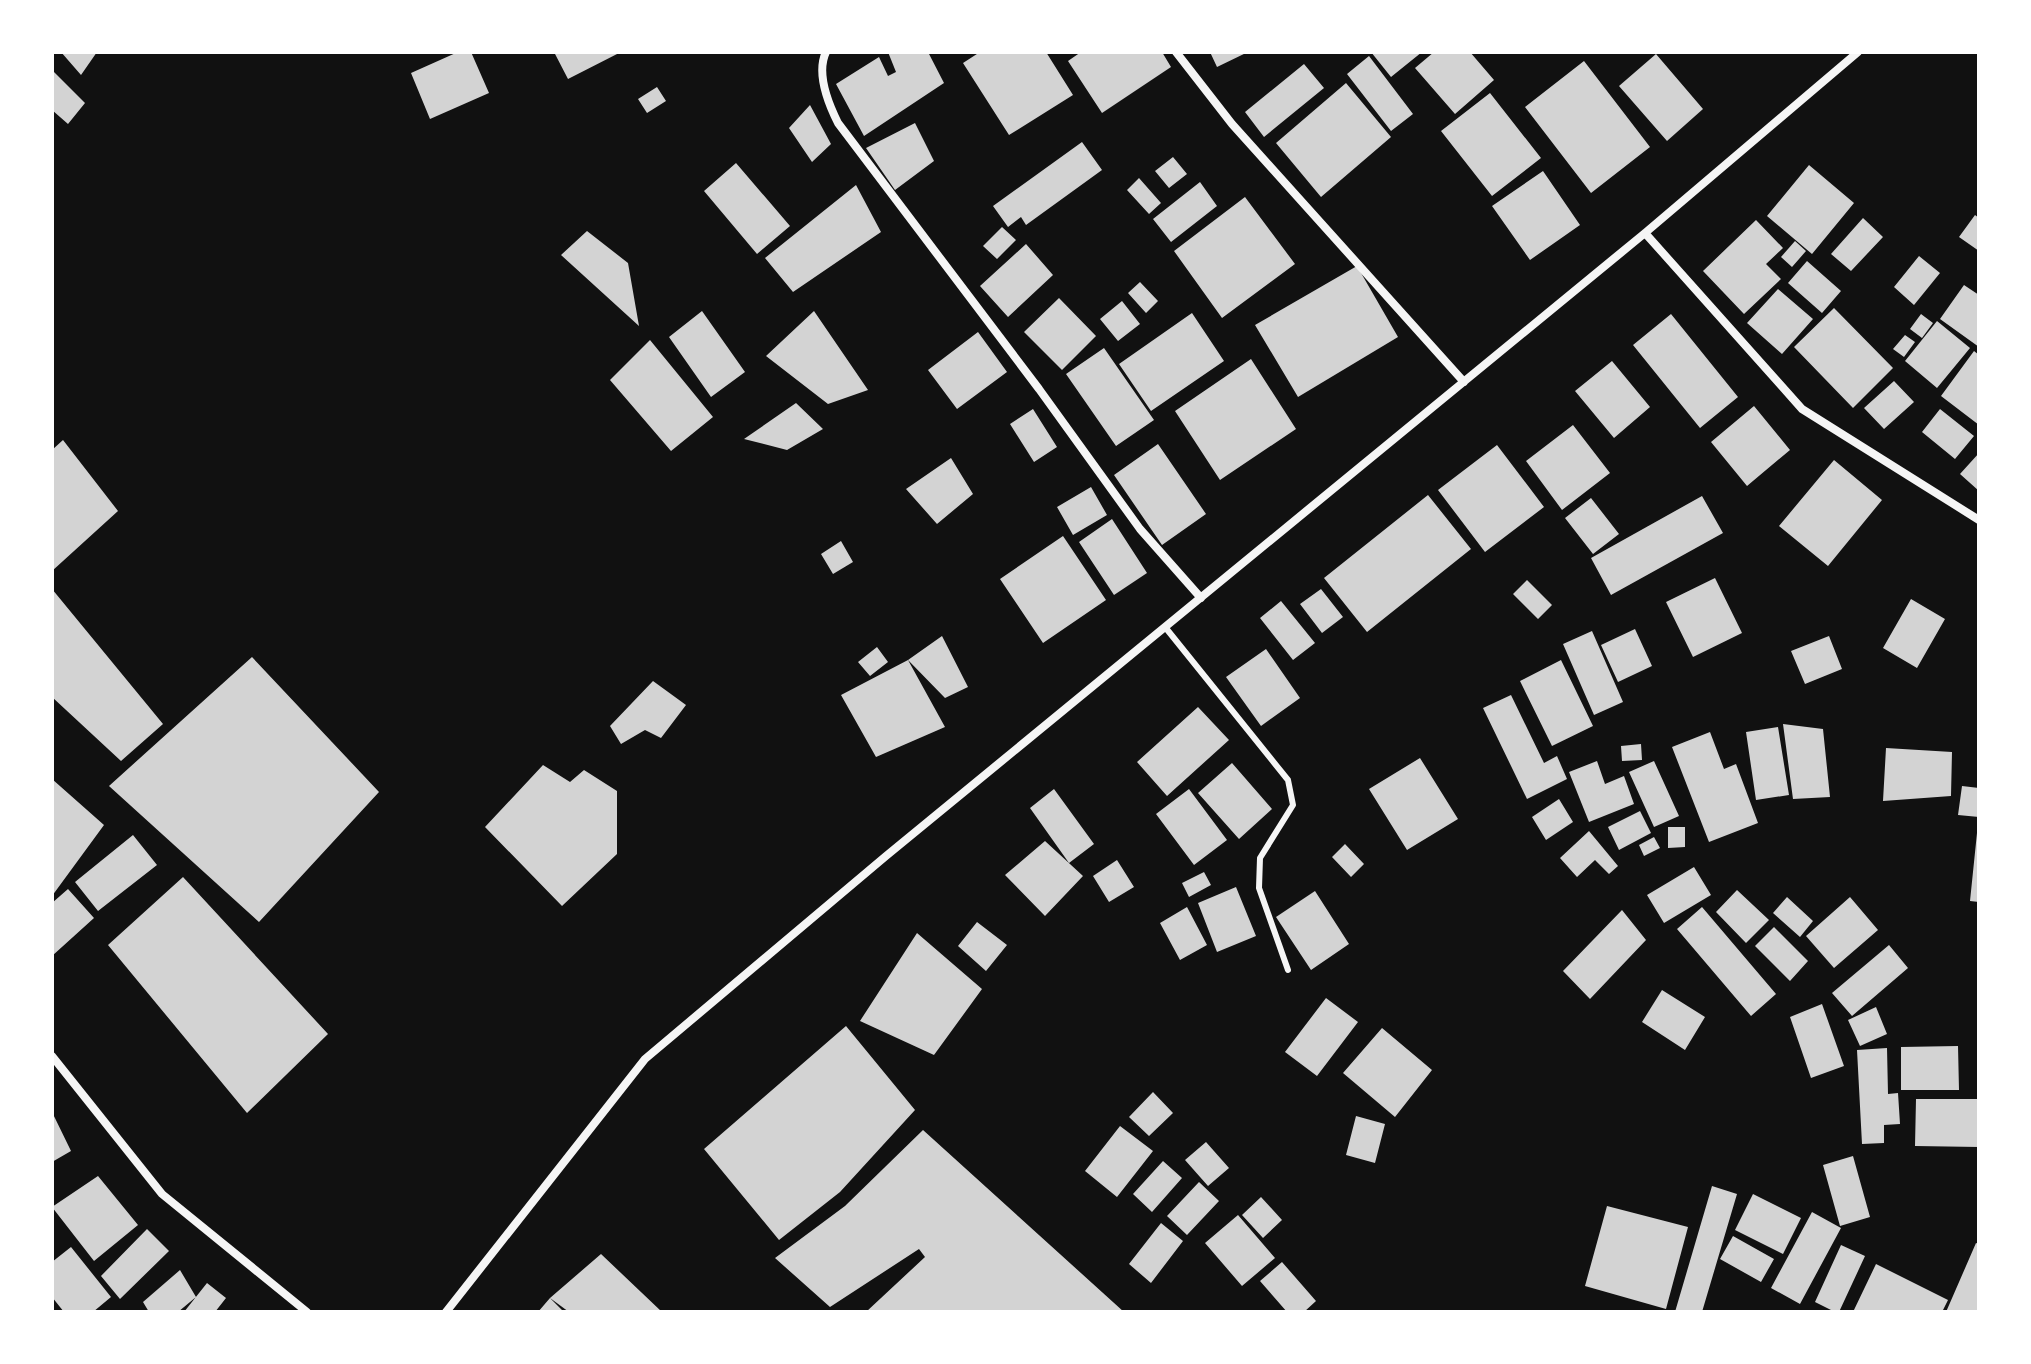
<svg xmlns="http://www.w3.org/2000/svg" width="2031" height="1364" viewBox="0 0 2031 1364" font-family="'Nunito Sans',sans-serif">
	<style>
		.building { fill: #d3d3d3 }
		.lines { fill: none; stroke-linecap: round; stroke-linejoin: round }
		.service { stroke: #f5f5f5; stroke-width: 6 }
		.minor { stroke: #f5f5f5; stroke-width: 8 }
	</style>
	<rect width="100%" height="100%" fill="#111"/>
	<path class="building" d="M61,52H97L81,75Z
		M458,52H471L489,93L430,119L411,73Z
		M554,52H621L568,79Z
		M888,52H928L944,83L864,136L836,84L879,57L888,76L896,72Z
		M980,52H1046L1073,95L1009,135L963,63Z
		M1081,52H1162L1171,67L1102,113L1068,61Z
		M1210,52H1248L1217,67Z
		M1371,52H1422L1391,77Z
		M1434,52H1470L1494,80L1455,114L1415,68Z
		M1656,54L1703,109L1667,141L1619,86Z
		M1369,56L1413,114L1391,131L1347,74Z
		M1584,61L1650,147L1591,193L1525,107Z
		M1304,64L1324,88L1264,137L1245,112Z
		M52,70L85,103L68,124L52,110Z
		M1346,83L1391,137L1321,197L1276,143Z
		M657,87L666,101L647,113L638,99Z
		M1490,93L1541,158L1492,196L1441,131Z
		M810,105L831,144L812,162L789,128Z
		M915,123L934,161L895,190L866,148Z
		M1082,142L1102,170L1026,225L1021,217L1008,227L993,206Z
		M1173,157L1187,174L1169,188L1155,171Z
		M736,163L790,226L757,254L704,191Z
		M1809,165L1854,203L1812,254L1767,216Z
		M1543,171L1580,225L1530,260L1492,206Z
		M1139,178L1161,203L1149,214L1127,190Z
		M1200,182L1217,206L1171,242L1153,219Z
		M856,185L881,232L793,292L765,258Z
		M1245,197L1295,264L1222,318L1174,251Z
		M1975,215L1979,218V251L1959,237Z
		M1863,218L1883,237L1851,271L1831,254Z
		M1756,220L1783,248L1766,264L1781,279L1744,314L1703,271Z
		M1002,227L1016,240L997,259L983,246Z
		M587,231L628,263L639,326L561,255Z
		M1795,241L1806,251L1792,267L1781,257Z
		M1026,244L1053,275L1008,317L980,286Z
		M1919,256L1940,273L1914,305L1894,287Z
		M1807,261L1841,291L1822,313L1788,283Z
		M1357,266L1398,337L1298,397L1255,325Z
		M1140,282L1158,301L1146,313L1128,293Z
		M1964,285L1979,295V347L1940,319Z
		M1778,289L1813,319L1782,354L1747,323Z
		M1059,298L1096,336L1062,370L1024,332Z
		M1122,301L1140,324L1118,341L1100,319Z
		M1834,308L1893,368L1853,408L1794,347Z
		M702,311L745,372L711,397L669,337Z
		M814,311L868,390L828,404L766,356Z
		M1192,313L1224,361L1151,411L1119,364Z
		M1671,314L1738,397L1700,428L1633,345Z
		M1921,314L1933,323L1922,338L1910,329Z
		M1937,321L1970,348L1937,388L1905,361Z
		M978,332L1007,372L957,409L928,370Z
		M1905,335L1915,342L1904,357L1893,349Z
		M650,340L713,417L671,451L610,380Z
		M1104,348L1154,420L1116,446L1066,374Z
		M1974,351L1979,355V425L1941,396Z
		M1251,359L1296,429L1220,480L1175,411Z
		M1612,361L1650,407L1614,438L1575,391Z
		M1894,381L1914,402L1884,429L1864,408Z
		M796,403L823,429L787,450L744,439Z
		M1754,406L1790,450L1747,486L1711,442Z
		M1033,409L1057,447L1034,462L1010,424Z
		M1940,409L1974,436L1955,459L1922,432Z
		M1573,425L1610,473L1562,510L1526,461Z
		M63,440L118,511L52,571V450Z
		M1158,444L1206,514L1162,545L1114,475Z
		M1497,445L1544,507L1485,552L1438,490Z
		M1979,453V491L1960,474Z
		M951,458L973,494L937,524L906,489Z
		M1834,460L1882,500L1828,566L1779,526Z
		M1091,487L1107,515L1073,535L1057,507Z
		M1428,495L1471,549L1367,632L1324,578Z
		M1702,496L1723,533L1611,595L1591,558Z
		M1591,498L1619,534L1593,554L1565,518Z
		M1112,519L1147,573L1114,595L1079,542Z
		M1063,536L1106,600L1043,643L1000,579Z
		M841,541L853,562L833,574L821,554Z
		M1715,578L1742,633L1693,657L1666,602Z
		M1527,580L1552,605L1538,619L1513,594Z
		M52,589L163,724L121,761L52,697Z
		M1321,589L1343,617L1322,633L1300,604Z
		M1911,599L1945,619L1917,668L1883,648Z
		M1281,601L1315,643L1293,660L1260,618Z
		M1635,629L1652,666L1618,682L1601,645Z
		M1592,631L1623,702L1594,715L1563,644Z
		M942,636L968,687L945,698L908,660L945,727L876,757L841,695L908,660Z
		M1829,636L1842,669L1805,684L1791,651Z
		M877,647L888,662L870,676L858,662Z
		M1266,649L1300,698L1261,726L1226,677Z
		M252,657L379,792L259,922L109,786Z
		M1561,660L1593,726L1552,746L1520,681Z
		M653,681L686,705L661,738L645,730L621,744L610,726Z
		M1511,695L1544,763L1557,756L1567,779L1527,799L1483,708Z
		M1198,707L1229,740L1167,796L1137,762Z
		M1783,724L1823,729L1830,797L1793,799Z
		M1778,727L1789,795L1756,800L1746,732Z
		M1710,732L1724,769L1736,764L1758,823L1709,842L1672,747Z
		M1641,744L1642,760L1622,761L1621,746Z
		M1886,748L1952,752L1951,796L1883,801Z
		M1420,758L1458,819L1407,850L1369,789Z
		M1597,761L1605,784L1624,776L1634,804L1589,822L1569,772Z
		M1654,761L1679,816L1654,827L1629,772Z
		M1232,763L1272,809L1239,839L1198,793Z
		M543,765L570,782L584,770L617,791V854L562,906L485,827Z
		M52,779L104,825L52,896Z
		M1962,786L1979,788V817L1958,815Z
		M1054,789L1094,844L1069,863L1030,808Z
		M1189,789L1227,840L1194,865L1156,814Z
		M1559,799L1573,822L1546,840L1532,817Z
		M1640,811L1651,833L1619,850L1608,827Z
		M1668,827H1685V847L1668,848Z
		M1589,831L1618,866L1609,874L1595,860L1577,877L1560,858Z
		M1977,833H1979V902L1970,901Z
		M133,835L157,865L98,911L75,882Z
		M1654,837L1660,848L1644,856L1639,845Z
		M1045,841L1083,876L1045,916L1005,875Z
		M1345,844L1364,864L1351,877L1332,857Z
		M1117,860L1134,887L1109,902L1093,876Z
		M1694,867L1711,895L1664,923L1647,895Z
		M1204,872L1211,885L1189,897L1182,883Z
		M183,877L328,1034L247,1113L108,945Z
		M1236,887L1256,936L1217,952L1198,903Z
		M68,889L94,918L52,956V903Z
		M1737,890L1769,920L1746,943L1716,912Z
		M1315,891L1349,944L1311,970L1276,917Z
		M1787,897L1813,921L1800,937L1773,913Z
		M1850,897L1878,930L1834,968L1806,936Z
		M1187,907L1207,945L1180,960L1160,923Z
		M1702,907L1776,994L1751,1016L1677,929Z
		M1622,910L1646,940L1590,999L1563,971Z
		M977,922L1007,945L986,971L958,946Z
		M1774,927L1808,961L1790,981L1755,946Z
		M917,933L982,989L934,1055L860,1021Z
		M1889,945L1908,968L1852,1016L1832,993Z
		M1662,990L1705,1017L1685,1050L1642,1022Z
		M1326,998L1358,1022L1317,1076L1285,1052Z
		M1822,1004L1844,1066L1811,1078L1790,1017Z
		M1876,1007L1887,1034L1860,1046L1848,1020Z
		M846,1026L915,1110L840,1192L779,1240L704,1149Z
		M1382,1028L1432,1070L1395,1117L1343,1073Z
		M1958,1046L1959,1090H1901V1047Z
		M1887,1048L1888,1094L1898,1093L1900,1124L1884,1125V1143L1862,1144L1857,1050Z
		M1153,1092L1173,1113L1149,1136L1129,1117Z
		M1916,1099H1979V1147L1915,1146Z
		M52,1112L71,1151L52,1162Z
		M1356,1116L1385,1124L1375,1163L1346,1155Z
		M1120,1126L1153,1151L1117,1197L1085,1171Z
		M923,1130L1124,1312H866L925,1257L919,1249L830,1307L775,1258L845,1206Z
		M1206,1142L1229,1168L1208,1186L1185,1160Z
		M1853,1156L1870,1217L1840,1226L1823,1165Z
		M1163,1161L1182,1178L1152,1212L1133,1194Z
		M98,1176L138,1225L94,1261L52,1207Z
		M1199,1182L1219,1201L1187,1235L1167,1216Z
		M1712,1186L1737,1194L1702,1312H1675Z
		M1753,1194L1801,1218L1783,1254L1735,1230Z
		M1261,1197L1282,1220L1263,1238L1242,1215Z
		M1607,1206L1688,1227L1666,1309L1585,1286Z
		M1812,1212L1841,1228L1800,1304L1771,1288Z
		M1238,1215L1275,1258L1242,1286L1205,1243Z
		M1161,1223L1183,1241L1151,1283L1129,1264Z
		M147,1229L169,1251L120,1299L101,1276Z
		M1733,1236L1774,1259L1761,1282L1720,1259Z
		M1976,1243L1979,1244V1312H1946Z
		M1841,1245L1865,1256L1839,1312H1835L1815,1302Z
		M71,1247L111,1297L93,1312H64L52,1297V1262Z
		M601,1254L662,1312H569L550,1298L564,1312H538L550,1298Z
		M1282,1262L1316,1301L1304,1312H1287L1260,1281Z
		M1876,1264L1948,1300L1942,1312H1853Z
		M180,1270L196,1297L178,1312H149L143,1302Z
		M207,1283L226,1298L215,1312H184Z"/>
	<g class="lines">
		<path class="service" d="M1165,627L1288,780L1293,805L1260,858L1259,888L1288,970"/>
		<path class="minor" d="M826,52C816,73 828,103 838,123L1039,389L1140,529L1201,598
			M1176,52L1232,124L1464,382
			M1645,233L1802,409L1979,520
			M52,1056L162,1194L307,1312
			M446,1312L645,1059L886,856L1645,233L1858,52"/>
	</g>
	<rect width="2031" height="1364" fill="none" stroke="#ffffff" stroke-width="108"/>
</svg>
